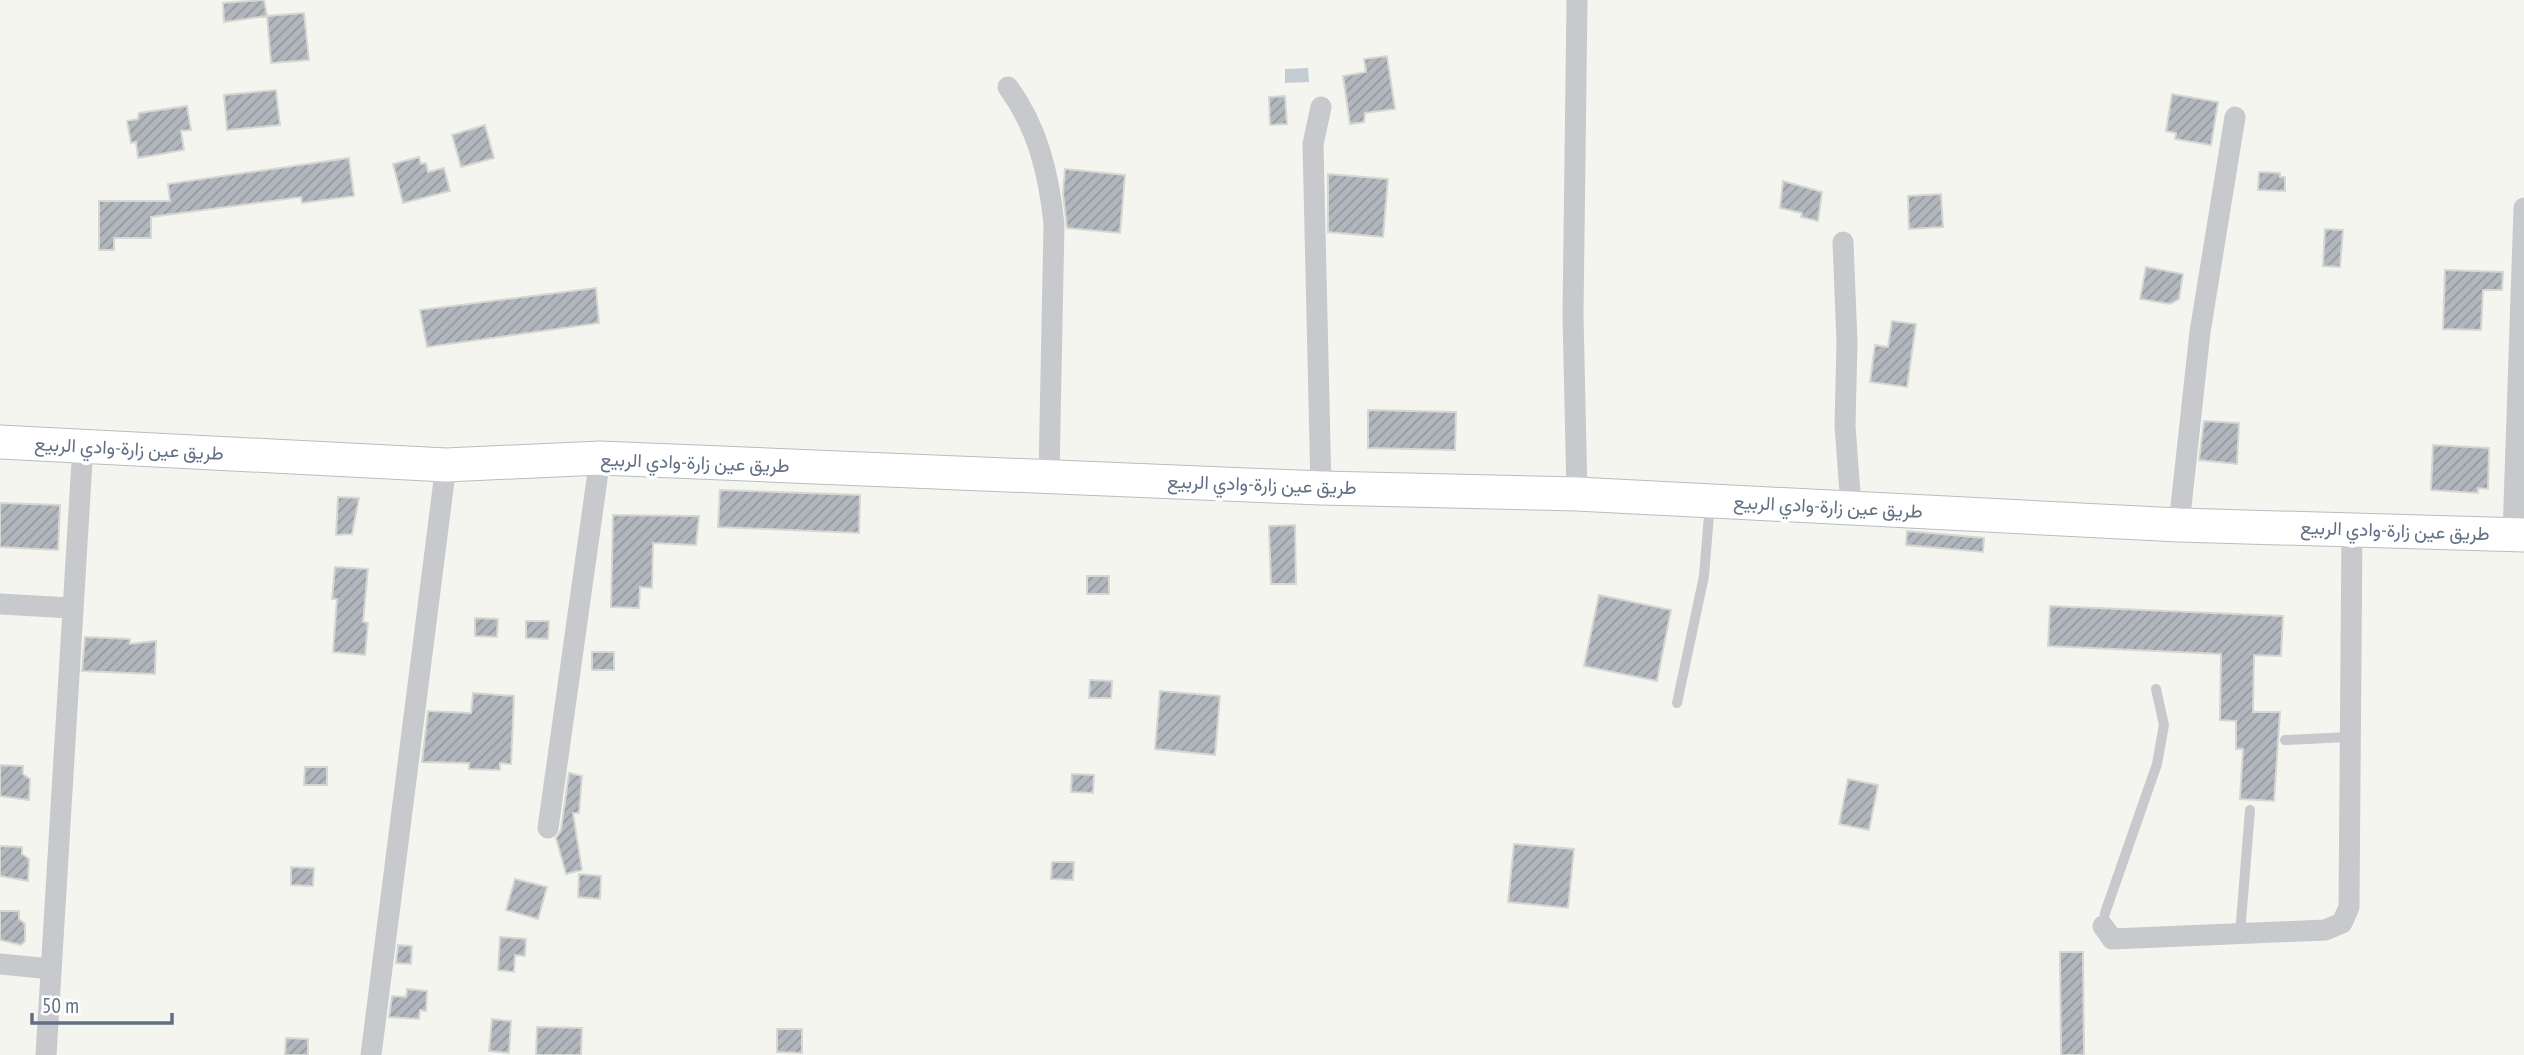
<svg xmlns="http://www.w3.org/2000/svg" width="2524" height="1055" viewBox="0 0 2524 1055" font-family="'PT Sans Narrow',Vazirmatn,sans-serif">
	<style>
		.water { fill: #c3ccd2 }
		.building { fill: url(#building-hatch); stroke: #d6d6d3; stroke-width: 2 }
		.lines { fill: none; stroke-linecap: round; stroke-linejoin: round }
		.primary-casing { stroke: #b9bcc0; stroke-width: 35 }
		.service { stroke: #c7c9cd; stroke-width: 10 }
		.minor { stroke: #c7c9cd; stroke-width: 21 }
		.primary { stroke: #fff; stroke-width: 33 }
		.labels { text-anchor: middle; stroke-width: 7; stroke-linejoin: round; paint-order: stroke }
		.street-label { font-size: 19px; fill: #617085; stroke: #fff }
	</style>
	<defs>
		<pattern id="building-hatch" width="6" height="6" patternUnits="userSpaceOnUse" patternTransform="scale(1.75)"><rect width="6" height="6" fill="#b1b7bd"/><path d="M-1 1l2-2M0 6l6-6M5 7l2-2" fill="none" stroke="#93999f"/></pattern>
	</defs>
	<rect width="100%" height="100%" fill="#f5f5f0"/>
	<path class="water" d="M1308,68L1309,82L1285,83V69Z"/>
	<path class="building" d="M264,0L267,16L224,22L223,3Z
		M304,13L309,60L271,63L267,16Z
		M1387,56L1395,109L1365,113L1364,122L1350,124L1343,76L1366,72L1364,59Z
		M276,90L280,125L227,130L224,95Z
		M2172,94L2218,102L2211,145L2175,139L2176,133L2166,131Z
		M1285,96L1287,124L1270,125L1269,97Z
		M187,106L191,130L181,131L184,150L138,158L136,142L131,143L127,121L138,119L139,113Z
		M485,125L494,158L461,167L452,135Z
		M419,157L421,164L426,163L428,172L444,168L450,191L403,203L393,164Z
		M349,158L354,196L302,203L301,197L151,217V238H114V250H99V201H170L168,184Z
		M1065,169L1125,175L1120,233L1067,228L1063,193Z
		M2259,172L2280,173V177H2285V191L2258,190Z
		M1328,174L1388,179L1383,237L1328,232Z
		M1783,181L1822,192L1818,221L1801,217L1802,213L1780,208Z
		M1941,194L1943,227L1909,229L1908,196Z
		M2325,229L2343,230L2340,267L2323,266Z
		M2146,267L2183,274L2179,299L2170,304L2140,299Z
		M2445,270L2503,272L2502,290H2483L2481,330L2443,329Z
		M596,288L599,323L427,347L420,310Z
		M1892,321L1916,324L1907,387L1870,382L1875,345L1888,347Z
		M1368,410L1456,412L1455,450L1368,448Z
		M2204,421L2239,423L2237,464L2199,460Z
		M2433,445L2489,448L2488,489L2478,488V493L2431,490Z
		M720,490L860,495L859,533L718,527Z
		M338,497L359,498L352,534L336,535Z
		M0,503L60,505L58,550L0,547Z
		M613,515L699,516L696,545L653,543L652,588L640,587L639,608L611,607Z
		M1295,525L1296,584H1271L1269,526Z
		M1907,531L1984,538L1983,552L1906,545Z
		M335,567L368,569L363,622L368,623L365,655L333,652L337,599H332Z
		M1087,576H1109V594H1087Z
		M1599,595L1671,610L1657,681L1584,666Z
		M2050,606L2283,616L2281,656L2254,655L2253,712H2280L2274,801L2240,799L2243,749H2236V721L2220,720L2221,654L2048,646Z
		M475,618L498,619L497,637L475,636Z
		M526,621H549L548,639L526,638Z
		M85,637L130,639V644L156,641L155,674L82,671Z
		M592,652H614V670H592Z
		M1090,680L1112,681L1111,698H1089Z
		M1160,691L1220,696L1215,755L1155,749Z
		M473,693L514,696L511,764L500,763V770L469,769V763L422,762L428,711L471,713Z
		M0,765L23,766V774L30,779L29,800L0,796Z
		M305,767H327V785H304Z
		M569,773L582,776L579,813H573L582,870L566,874L556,838L561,830Z
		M1072,774L1094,775L1093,793L1071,792Z
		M1848,779L1878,785L1869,830L1839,824Z
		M1514,844L1574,849L1568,908L1508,902Z
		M0,846L22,847V854L29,859L28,881L0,876Z
		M1052,862H1074L1073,880L1051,879Z
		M291,867L314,868L313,886L291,885Z
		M579,874L601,876L600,899L578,897Z
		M515,879L547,887L538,919L506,910Z
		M0,911H19V919L25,924V941L21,945L0,940Z
		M500,937L526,939L525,956L515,955L514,972L498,970Z
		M398,945L412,946L411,964L396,963Z
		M2060,952H2083L2084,1055H2061Z
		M407,989L427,991L426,1011L420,1010L419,1019L389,1017L392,996L406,997Z
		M492,1019L511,1021L509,1053L489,1051Z
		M537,1027L582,1028L581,1055H536Z
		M777,1029H802V1053L777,1052Z
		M286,1038L308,1039V1055H285Z"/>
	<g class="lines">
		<defs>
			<path id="primary" d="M0,442L446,465L600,458L1321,488L1577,494L2179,525L2524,535"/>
		</defs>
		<use href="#primary" class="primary-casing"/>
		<path class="service" d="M1677,703L1704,576L1710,503
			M2285,740L2350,737
			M2103,926L2105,913L2157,764L2164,725L2156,689
			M2240,934L2250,810"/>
		<path class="minor" d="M1577,0L1573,315L1577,494
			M1008,87C1038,128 1049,175 1054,224L1049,475
			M1843,242L1847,342L1845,426L1851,506
			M1321,488L1313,144L1321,107
			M2179,525L2200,332L2235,117
			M2513,534L2524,208
			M0,604L71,608
			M548,828L600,458
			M2103,926L2112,939L2325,930L2342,923L2349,907L2352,528
			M0,964L51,969
			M46,1055L83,445
			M371,1055L446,465"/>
		<use href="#primary" class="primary"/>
	</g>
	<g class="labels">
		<g class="street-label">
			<text transform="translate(129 448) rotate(3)" y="7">طريق عين زارة-وادي الربيع</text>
			<text transform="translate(695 462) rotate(2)" y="7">طريق عين زارة-وادي الربيع</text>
			<text transform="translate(1262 484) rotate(2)" y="7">طريق عين زارة-وادي الربيع</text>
			<text transform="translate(1828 506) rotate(3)" y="7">طريق عين زارة-وادي الربيع</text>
			<text transform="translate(2395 530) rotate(2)" y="7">طريق عين زارة-وادي الربيع</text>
		</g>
	</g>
	<path d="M32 1013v10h140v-10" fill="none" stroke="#617085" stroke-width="3.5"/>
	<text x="42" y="1013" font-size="21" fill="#617085" stroke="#ffffff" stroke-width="5" paint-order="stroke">50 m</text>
</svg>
